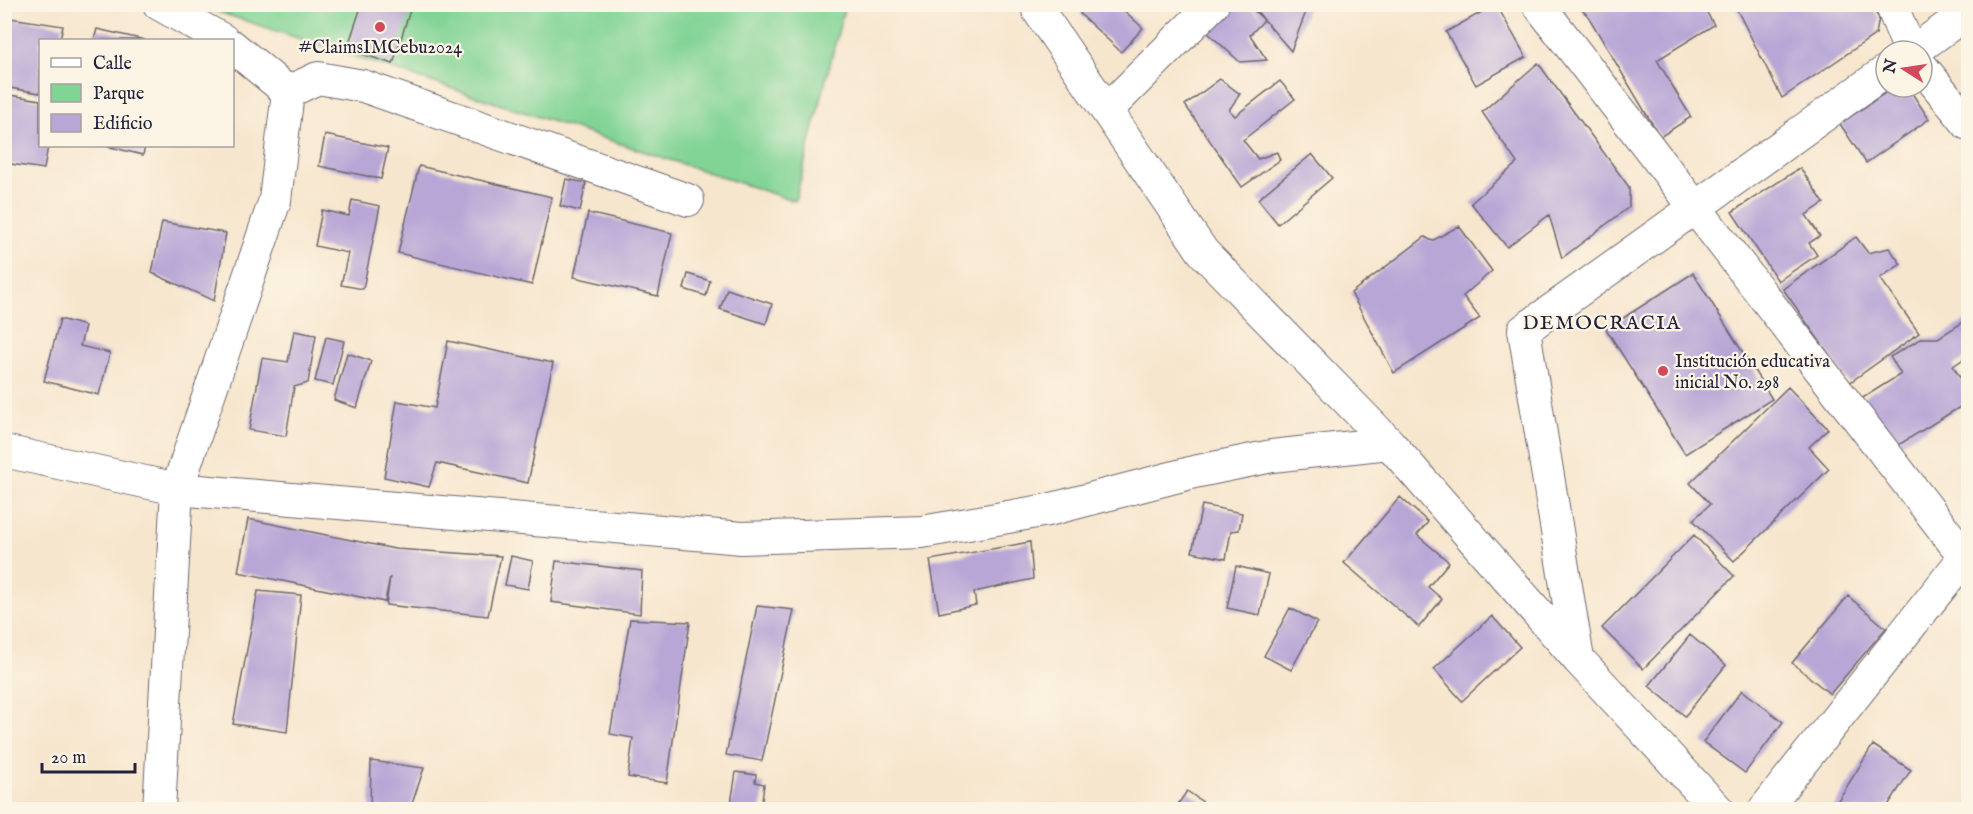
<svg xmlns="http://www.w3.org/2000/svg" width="1973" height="814" viewBox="0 0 1973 814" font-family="'IM FELL English',serif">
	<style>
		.green { fill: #82d495; stroke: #527b68; stroke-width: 1.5 }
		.building { fill: #b8a6d6 }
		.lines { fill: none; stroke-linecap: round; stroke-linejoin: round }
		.minor-casing { stroke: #6d676e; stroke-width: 34 }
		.minor { stroke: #fff; stroke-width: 32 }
		.poi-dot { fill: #d1495b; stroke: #fcf5e5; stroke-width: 2 }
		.labels { text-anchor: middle; stroke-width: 4.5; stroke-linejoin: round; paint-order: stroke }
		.poi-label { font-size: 18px; fill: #22223b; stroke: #fcf5e5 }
		.neighbourhood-label { font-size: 20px; letter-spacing: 1.5px; fill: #22223b; stroke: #fcf5e5 }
	</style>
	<rect width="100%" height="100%" fill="#fcf5e5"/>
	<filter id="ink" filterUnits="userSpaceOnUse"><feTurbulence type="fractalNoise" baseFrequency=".0167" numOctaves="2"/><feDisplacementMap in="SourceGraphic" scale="12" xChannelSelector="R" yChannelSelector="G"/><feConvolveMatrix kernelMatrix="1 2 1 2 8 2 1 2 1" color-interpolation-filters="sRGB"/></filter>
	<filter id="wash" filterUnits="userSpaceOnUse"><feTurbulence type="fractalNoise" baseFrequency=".008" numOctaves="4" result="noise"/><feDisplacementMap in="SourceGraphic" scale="24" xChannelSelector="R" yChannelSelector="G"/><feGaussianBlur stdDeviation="1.35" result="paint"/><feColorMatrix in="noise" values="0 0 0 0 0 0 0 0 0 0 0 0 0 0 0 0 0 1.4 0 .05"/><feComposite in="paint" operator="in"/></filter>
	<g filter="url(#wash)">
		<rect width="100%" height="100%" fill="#f7e6ce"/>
		<path class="green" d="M197,5H845L795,201Z"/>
		<g id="blocks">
			<path class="building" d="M362,4H412L393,64L347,49Z
				M1089,4H1117L1143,28L1121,52L1080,14Z
				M1231,4H1247L1264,20L1250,35L1267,60L1240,62L1207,32Z
				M1251,4H1309L1291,51L1265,21Z
				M1496,4L1526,57L1476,85L1446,32Z
				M1576,4H1702L1714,25L1657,60L1691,117L1660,137L1588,16Z
				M1734,4H1870L1879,18L1876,34L1782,98Z
				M4,17L63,26L60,40H40V93L4,87Z
				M97,29L145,40H94Z
				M1538,63L1629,187V207L1562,258L1549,215L1507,247L1471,203L1517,163L1482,112Z
				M1220,79L1240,94L1229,110L1235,116L1280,81L1295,99L1243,140L1258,159L1277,152L1280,160L1242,187L1185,105Z
				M1894,87H1908L1929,119L1866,163L1840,124Z
				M4,94L40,100V146H48L44,169L4,163Z
				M325,135L388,148L381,179L319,166Z
				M106,146H145L143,155Z
				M1312,154L1332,178L1278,224L1258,199Z
				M419,166L552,197L532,285L398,253Z
				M1800,168L1824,203L1806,215L1820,236L1809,243L1817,255L1778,281L1732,212Z
				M566,179L586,183L580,211L560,206Z
				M352,200L380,206L363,289L341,285L348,253L315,246L322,210L349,216Z
				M588,213L672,233L658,296L574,277Z
				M162,222L226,233L214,301L152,273Z
				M1459,226L1492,271L1463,296L1480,318L1394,373L1351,293L1425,237L1432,241Z
				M1856,237L1868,253L1889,248L1901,264L1880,278L1919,333L1849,383L1783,289Z
				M1693,273L1772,399L1685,454L1606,329Z
				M688,274L710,281L706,296L684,289Z
				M727,289L772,304L766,324L720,309Z
				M60,319L85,326L80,346L110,353L99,395L44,381Z
				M1968,319V356L1953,366L1968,391V402L1892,449L1861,399L1901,374L1890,357L1922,338H1938Z
				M294,331L316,335L308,383L294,387L286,436L249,430L262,358L288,362Z
				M326,337L344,341L333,385L315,381Z
				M448,341L553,363L528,483L437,463L429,487L384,477L397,401L435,408Z
				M347,353L371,361L357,408L334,400Z
				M1788,387L1828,429L1809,447L1829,469L1734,561L1693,520L1710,504L1690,483Z
				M1400,497L1428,522L1417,535L1449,562L1428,587L1442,599L1419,627L1344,563Z
				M1202,505L1242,513L1239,530L1231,531L1226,559L1192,552Z
				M248,519L395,549L501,556L488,616L386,605L390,577L385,602L238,572Z
				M1694,535L1734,576L1643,669L1602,628Z
				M1030,542L1033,579L974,592L976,605L939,613L930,560Z
				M511,556L533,561L528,589L505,585Z
				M556,561L642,571L640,614L551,602Z
				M1236,566L1269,574L1260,615L1227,608Z
				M258,591L301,595L287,732L233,724Z
				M1848,596L1886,628L1830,694L1792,663Z
				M757,606L794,610L762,761L726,755Z
				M1290,608L1317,622L1291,670L1264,656Z
				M1492,616L1520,647L1462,701L1434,669Z
				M630,619L690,622L667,783L628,777L633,738L610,734Z
				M1690,635L1726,665L1685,716L1649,686Z
				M1742,690L1783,722L1745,773L1703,742Z
				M1873,745L1911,770L1885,810H1832Z
				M371,761L424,768L410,810L370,808Z
				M736,772L756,775L755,782L764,784L761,810H730Z
				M1187,791L1214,810H1174Z"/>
		</g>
	</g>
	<g filter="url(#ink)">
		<use href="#blocks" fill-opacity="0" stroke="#6d676e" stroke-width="1.5"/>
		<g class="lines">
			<defs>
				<path id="minor" d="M159,4L223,40
					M1037,4L1038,10L1203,252L1389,443L1578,659L1718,810
					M1538,4L1968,561
					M1891,4L1910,51
					M1914,51L1968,12
					M1922,67L1968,124
					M288,92L318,78L363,86L688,200
					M1107,110L1213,4
					M4,451L177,489L742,538L922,532L1048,510L1194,472L1272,456L1389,443
					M1578,659L1524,330L1886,71
					M159,810L177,489L275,200L288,92L232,46
					M1764,810L1968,553"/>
			</defs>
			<use href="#minor" class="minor-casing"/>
			<use href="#minor" class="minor"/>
		</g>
	</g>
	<g class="poi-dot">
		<circle cx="380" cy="27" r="6"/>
		<circle cx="1663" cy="371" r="6"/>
	</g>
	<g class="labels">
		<g class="poi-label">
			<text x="380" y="53">#ClaimsIMCebu2024</text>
			<text x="1675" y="367" text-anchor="start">Institución educativa<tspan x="1675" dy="21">inicial No. 298</tspan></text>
		</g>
		<g class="neighbourhood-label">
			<text x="1602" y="329">DEMOCRACIA</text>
		</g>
	</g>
	<rect width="1973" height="814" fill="none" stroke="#fcf5e5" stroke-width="24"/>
	<rect x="39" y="39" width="195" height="108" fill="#fcf5e5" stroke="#a5a1a1" stroke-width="1.5"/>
	<rect x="51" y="58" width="30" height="9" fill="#ffffff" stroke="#a5a1a1" stroke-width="1.5"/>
	<text x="93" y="69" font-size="18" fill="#22223b">Calle</text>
	<rect x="51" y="84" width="30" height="18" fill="#82d495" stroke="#a5a1a1" stroke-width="1.5"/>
	<text x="93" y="99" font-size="18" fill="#22223b">Parque</text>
	<rect x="51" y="114" width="30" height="18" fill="#b8a6d6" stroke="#a5a1a1" stroke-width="1.5"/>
	<text x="93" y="129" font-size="18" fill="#22223b">Edificio</text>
	<g transform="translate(1904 69) rotate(282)"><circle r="28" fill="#fcf5e5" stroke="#a5a1a1" stroke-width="1.5"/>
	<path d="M0-4.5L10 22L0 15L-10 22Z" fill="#d1495b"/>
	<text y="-9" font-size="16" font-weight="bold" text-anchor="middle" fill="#22223b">N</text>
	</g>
	<path d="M42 763v9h93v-9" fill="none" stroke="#22223b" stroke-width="3"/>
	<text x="51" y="763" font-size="18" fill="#22223b" stroke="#fcf5e5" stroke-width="4.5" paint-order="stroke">20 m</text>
</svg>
